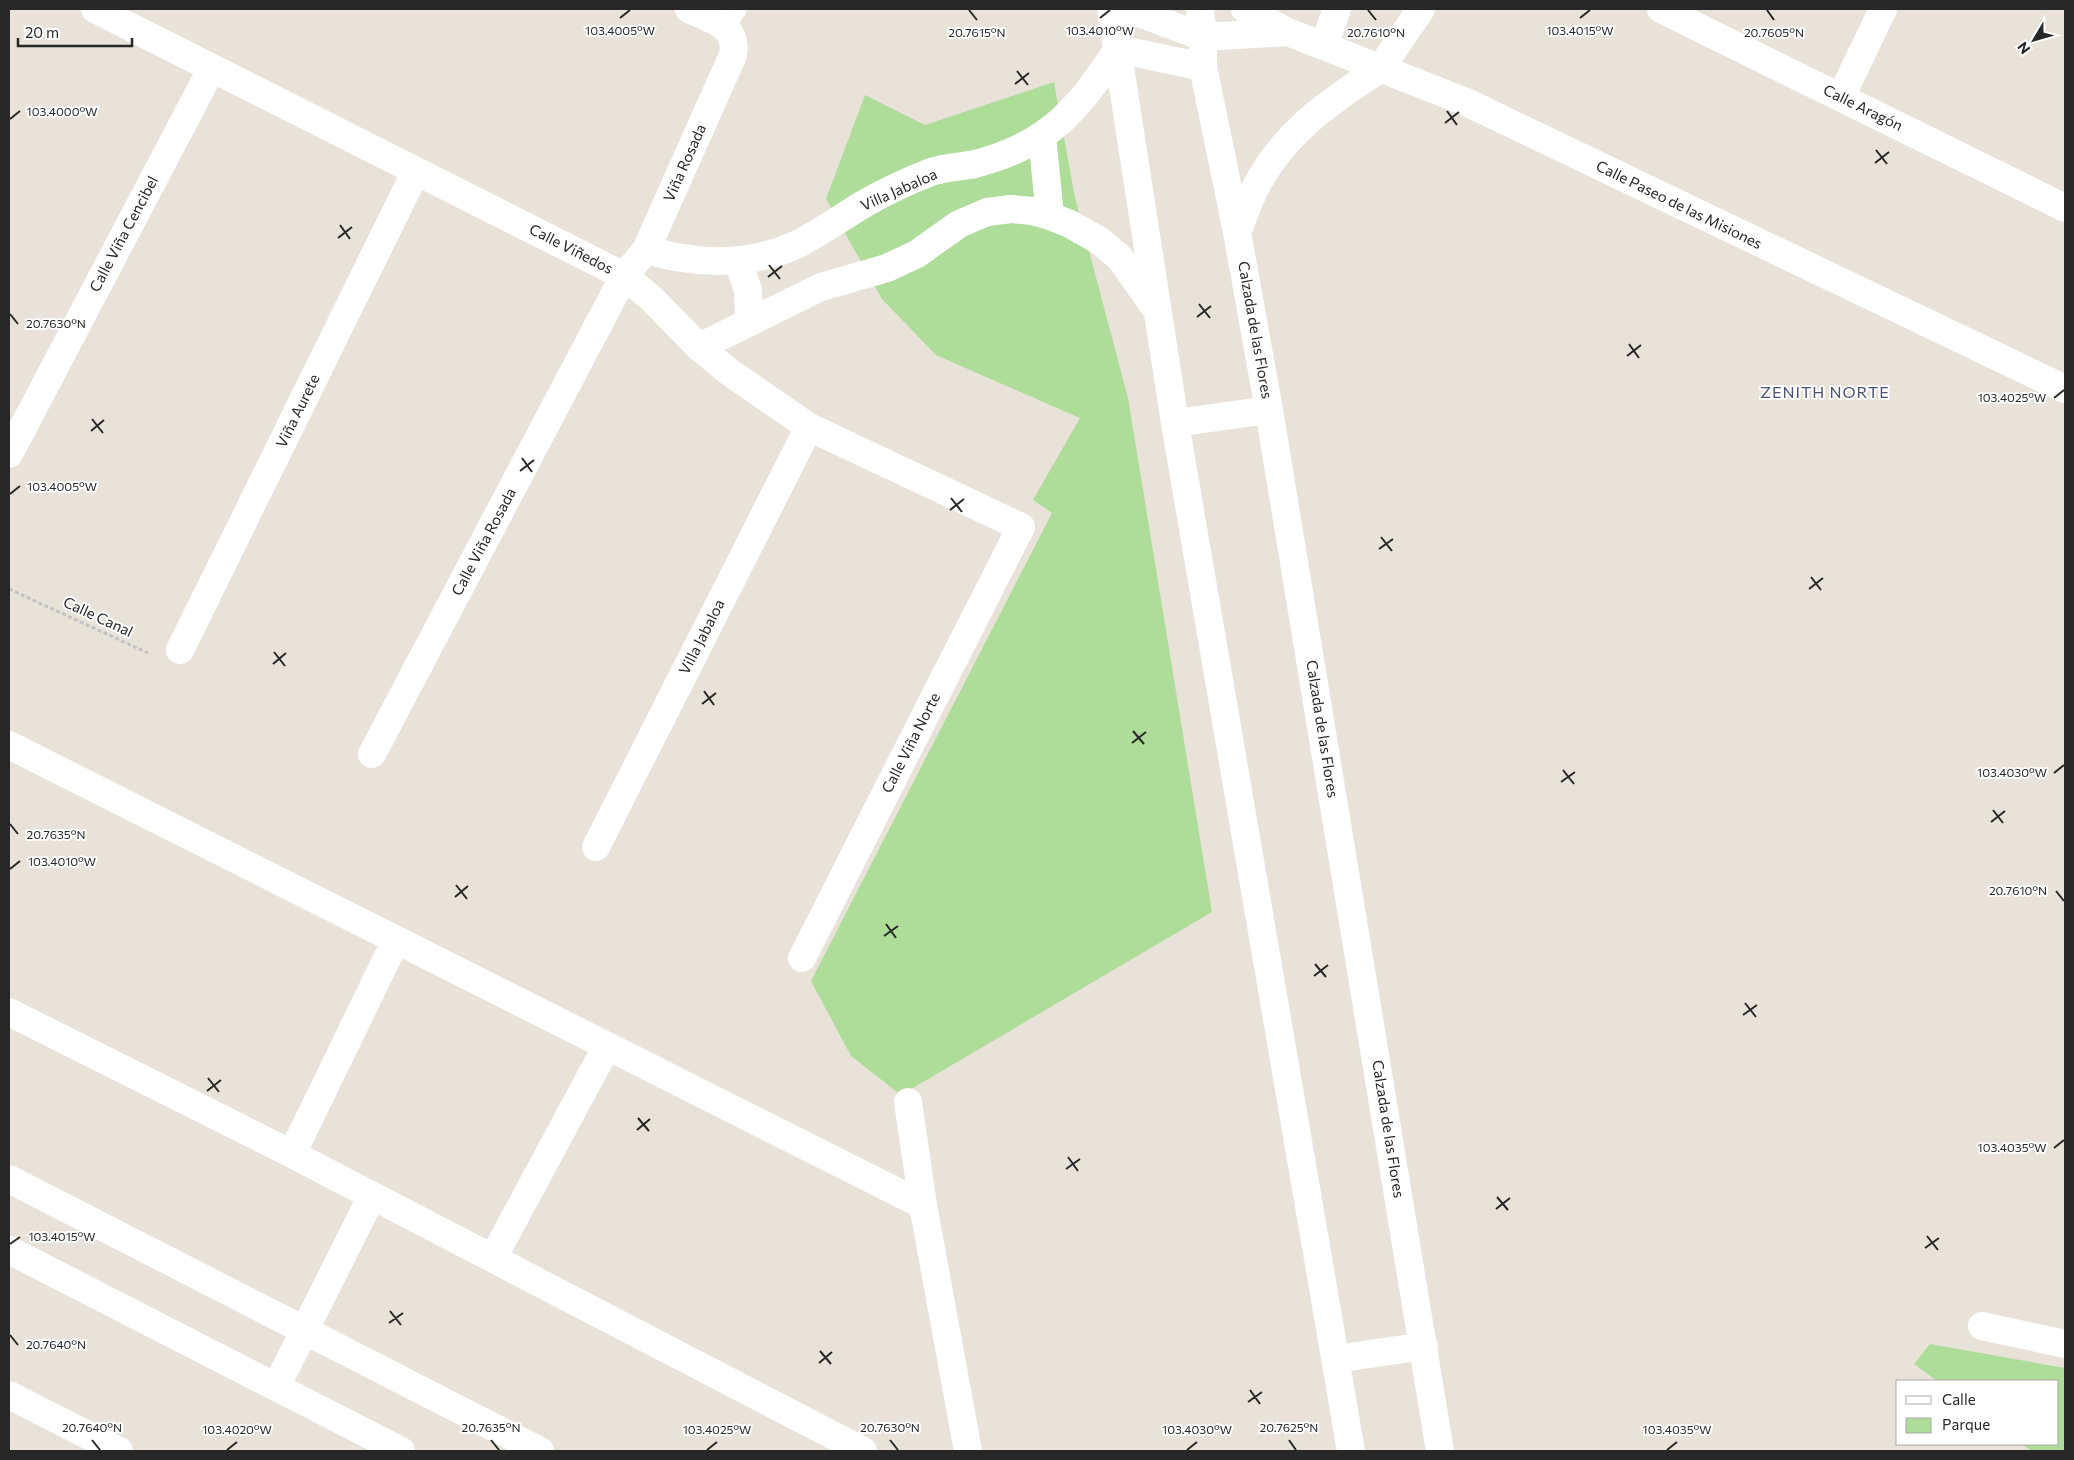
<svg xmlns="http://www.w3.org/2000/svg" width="2074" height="1460" viewBox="0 0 2074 1460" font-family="Commissioner,sans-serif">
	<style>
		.green { fill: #aedc99 }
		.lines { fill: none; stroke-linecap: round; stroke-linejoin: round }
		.path { stroke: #c3c3c3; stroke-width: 3; stroke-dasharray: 4 2.5; stroke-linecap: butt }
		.service { stroke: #fff; stroke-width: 18 }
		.minor { stroke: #fff; stroke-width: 28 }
		.tertiary { stroke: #fff; stroke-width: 28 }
		.ticks { fill: none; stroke: #272727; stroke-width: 2 }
		.labels { text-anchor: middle; stroke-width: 4; stroke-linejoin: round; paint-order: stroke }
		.street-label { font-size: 15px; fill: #272727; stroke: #fff }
		.neighbourhood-label { font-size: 16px; letter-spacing: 1px; fill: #4b5273; stroke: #fff }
		.ticks-label { font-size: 12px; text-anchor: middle; fill: #272727; stroke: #fff; stroke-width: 4; stroke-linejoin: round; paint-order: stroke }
	</style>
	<rect width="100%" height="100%" fill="#e8e2d9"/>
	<path class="green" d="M1054,82L1075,198L1128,398L1212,912L901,1095L851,1056L811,981L1052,513L1033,500L1080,418L936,355L882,299L826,199L865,95L925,125Z
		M1930,1344L2065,1368V1451H2032L2021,1444H2058V1381H1937L1914,1364Z"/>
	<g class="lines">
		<path class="path" d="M9,589L148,653"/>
		<path class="service" d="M726,28L738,9"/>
		<path class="minor" d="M95,9L624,276L651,298L699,347L728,371L809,427L1021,527L802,958
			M1128,9L1203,37L1288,32
			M1245,9L1288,32L1466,102L2065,389
			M1661,9L2065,208
			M1324,46L1337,9
			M1380,69L1421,9
			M1841,97L1883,9
			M1042,136L1050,216
			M646,250C695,264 750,267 798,244C820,233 841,218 862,205C884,192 908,181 931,172C945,167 961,167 975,164C998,158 1021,149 1041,136C1075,114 1096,81 1118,49L1203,67
			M738,261L748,290L749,321
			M699,347L821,287L887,268L917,254L959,224L987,212L1011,209L1032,211L1050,216L1070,224L1100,241L1120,258L1158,312
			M9,454L212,68
			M180,650L416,171
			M9,745L923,1205
			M372,754L624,276L646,250L733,55C738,25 712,20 689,9
			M596,847L809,427
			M9,1012L292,1154L863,1451
			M908,1102L923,1205L968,1451
			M292,1154L396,940
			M9,1179L540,1451
			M9,1250L401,1451
			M493,1258L607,1046
			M1982,1326L2065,1344
			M276,1387L372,1196
			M9,1395L119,1451"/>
		<path class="tertiary" d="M1111,9L1175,423L1351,1451
			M1200,9L1203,37V67L1237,232L1269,410L1440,1451
			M1237,232C1244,216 1249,198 1258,183C1285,132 1333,99 1380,69
			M1175,423L1269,410
			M1336,1359L1424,1346"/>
	</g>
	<path class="ticks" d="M969,10L977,20M1368,10L1376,20M1767,10L1774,20M620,18L630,10M1100,18L1110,10M1580,18L1590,10M1017,71L1028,85M1015,84L1029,73M1447,111L1457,125M10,119L20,111M1445,123L1459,112M1876,150L1887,164M1875,163L1889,152M340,225L350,239M338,238L352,227M769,265L780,279M768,277L782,266M1199,304L1210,318M10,314L18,324M1197,317L1211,306M1629,344L1639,358M1627,356L1641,345M2054,398L2064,390M92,419L103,433M91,431L104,420M522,458L532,472M520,471L534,460M10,494L20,486M951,498L962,512M950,510L964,499M1381,537L1392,551M1379,549L1393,539M1811,577L1821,590M1809,589L1823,578M274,652L285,666M273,664L286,653M704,691L714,705M702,704L716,693M1133,731L1144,744M1132,743L1146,732M1563,770L1574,784M2054,773L2064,765M1561,782L1575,772M1993,810L2003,823M1991,822L2005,811M10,824L18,834M10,869L20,861M456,885L467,899M2056,891L2064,901M455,897L468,886M886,924L896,938M884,936L898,926M1315,964L1326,977M1314,976L1328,965M1745,1003L1756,1017M1743,1015L1757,1005M208,1078L219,1092M207,1091L221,1080M638,1118L649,1131M637,1130L650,1119M2054,1148L2064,1140M1068,1157L1078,1171M1066,1169L1080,1159M1497,1197L1508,1210M1496,1209L1510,1198M1927,1236L1938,1250M10,1244L20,1237M1925,1248L1939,1238M390,1311L401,1325M389,1323L403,1313M10,1335L18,1345M820,1351L831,1364M819,1363L832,1352M1250,1390L1260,1404M1248,1402L1262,1392M92,1440L100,1450M491,1440L499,1450M890,1440L898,1450M1289,1440L1296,1450M227,1450L237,1442M707,1450L717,1442M1187,1450L1197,1442M1667,1450L1677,1442"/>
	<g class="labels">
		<g class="street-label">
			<text transform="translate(1863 108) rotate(26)" y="5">Calle Aragón</text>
			<text transform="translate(685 163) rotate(-66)" y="5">Viña Rosada</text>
			<text transform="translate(899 190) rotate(-24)" y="5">Villa Jabaloa</text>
			<text transform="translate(1679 205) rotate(26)" y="5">Calle Paseo de las Misiones</text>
			<text transform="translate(124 234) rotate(-62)" y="5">Calle Viña Cencibel</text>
			<text transform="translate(571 249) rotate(27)" y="5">Calle Viñedos</text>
			<text transform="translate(1255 330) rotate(80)" y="5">Calzada de las Flores</text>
			<text transform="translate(298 411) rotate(-64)" y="5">Viña Aurete</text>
			<text transform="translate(484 542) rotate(-62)" y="5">Calle Viña Rosada</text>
			<text transform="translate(98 617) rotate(25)" y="5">Calle Canal</text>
			<text transform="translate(702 637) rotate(-63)" y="5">Villa Jabaloa</text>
			<text transform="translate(1322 729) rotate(81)" y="5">Calzada de las Flores</text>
			<text transform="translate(911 743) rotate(-63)" y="5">Calle Viña Norte</text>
			<text transform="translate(1388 1129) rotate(81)" y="5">Calzada de las Flores</text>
		</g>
		<g class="neighbourhood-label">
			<text x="1825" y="398">ZENITH NORTE</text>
		</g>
	</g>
	<g class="ticks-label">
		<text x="620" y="35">103.4005°W</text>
		<text x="1100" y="35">103.4010°W</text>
		<text x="1580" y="35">103.4015°W</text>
		<text x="977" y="37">20.7615°N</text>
		<text x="1376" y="37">20.7610°N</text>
		<text x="1774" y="37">20.7605°N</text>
		<text x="62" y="116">103.4000°W</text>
		<text x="56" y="328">20.7630°N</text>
		<text x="2012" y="402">103.4025°W</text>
		<text x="62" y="491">103.4005°W</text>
		<text x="2012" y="777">103.4030°W</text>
		<text x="56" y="839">20.7635°N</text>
		<text x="62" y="866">103.4010°W</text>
		<text x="2018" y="895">20.7610°N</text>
		<text x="2012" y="1152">103.4035°W</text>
		<text x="62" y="1241">103.4015°W</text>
		<text x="56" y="1349">20.7640°N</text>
		<text x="92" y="1432">20.7640°N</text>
		<text x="491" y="1432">20.7635°N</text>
		<text x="890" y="1432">20.7630°N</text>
		<text x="1289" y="1432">20.7625°N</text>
		<text x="237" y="1434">103.4020°W</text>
		<text x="717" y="1434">103.4025°W</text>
		<text x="1197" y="1434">103.4030°W</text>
		<text x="1677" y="1434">103.4035°W</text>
	</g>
	<rect width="2074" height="1460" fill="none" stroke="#272727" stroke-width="20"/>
	<rect x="1896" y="1380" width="162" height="65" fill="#ffffff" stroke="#a9a9a9"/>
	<rect x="1906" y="1396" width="25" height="8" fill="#ffffff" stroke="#a9a9a9"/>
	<text x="1942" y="1405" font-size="15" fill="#272727">Calle</text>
	<rect x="1906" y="1418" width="25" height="15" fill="#aedc99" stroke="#a9a9a9"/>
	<text x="1942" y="1430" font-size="15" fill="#272727">Parque</text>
	<g transform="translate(2034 40) rotate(232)" stroke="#ffffff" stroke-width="4" paint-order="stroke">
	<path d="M0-4L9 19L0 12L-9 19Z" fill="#272727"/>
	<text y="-8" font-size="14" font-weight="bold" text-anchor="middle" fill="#272727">N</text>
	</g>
	<path d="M18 38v8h114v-8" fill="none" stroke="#272727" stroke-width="2.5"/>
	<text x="25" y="38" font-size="15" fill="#272727" stroke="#ffffff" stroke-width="4" paint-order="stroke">20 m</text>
</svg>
